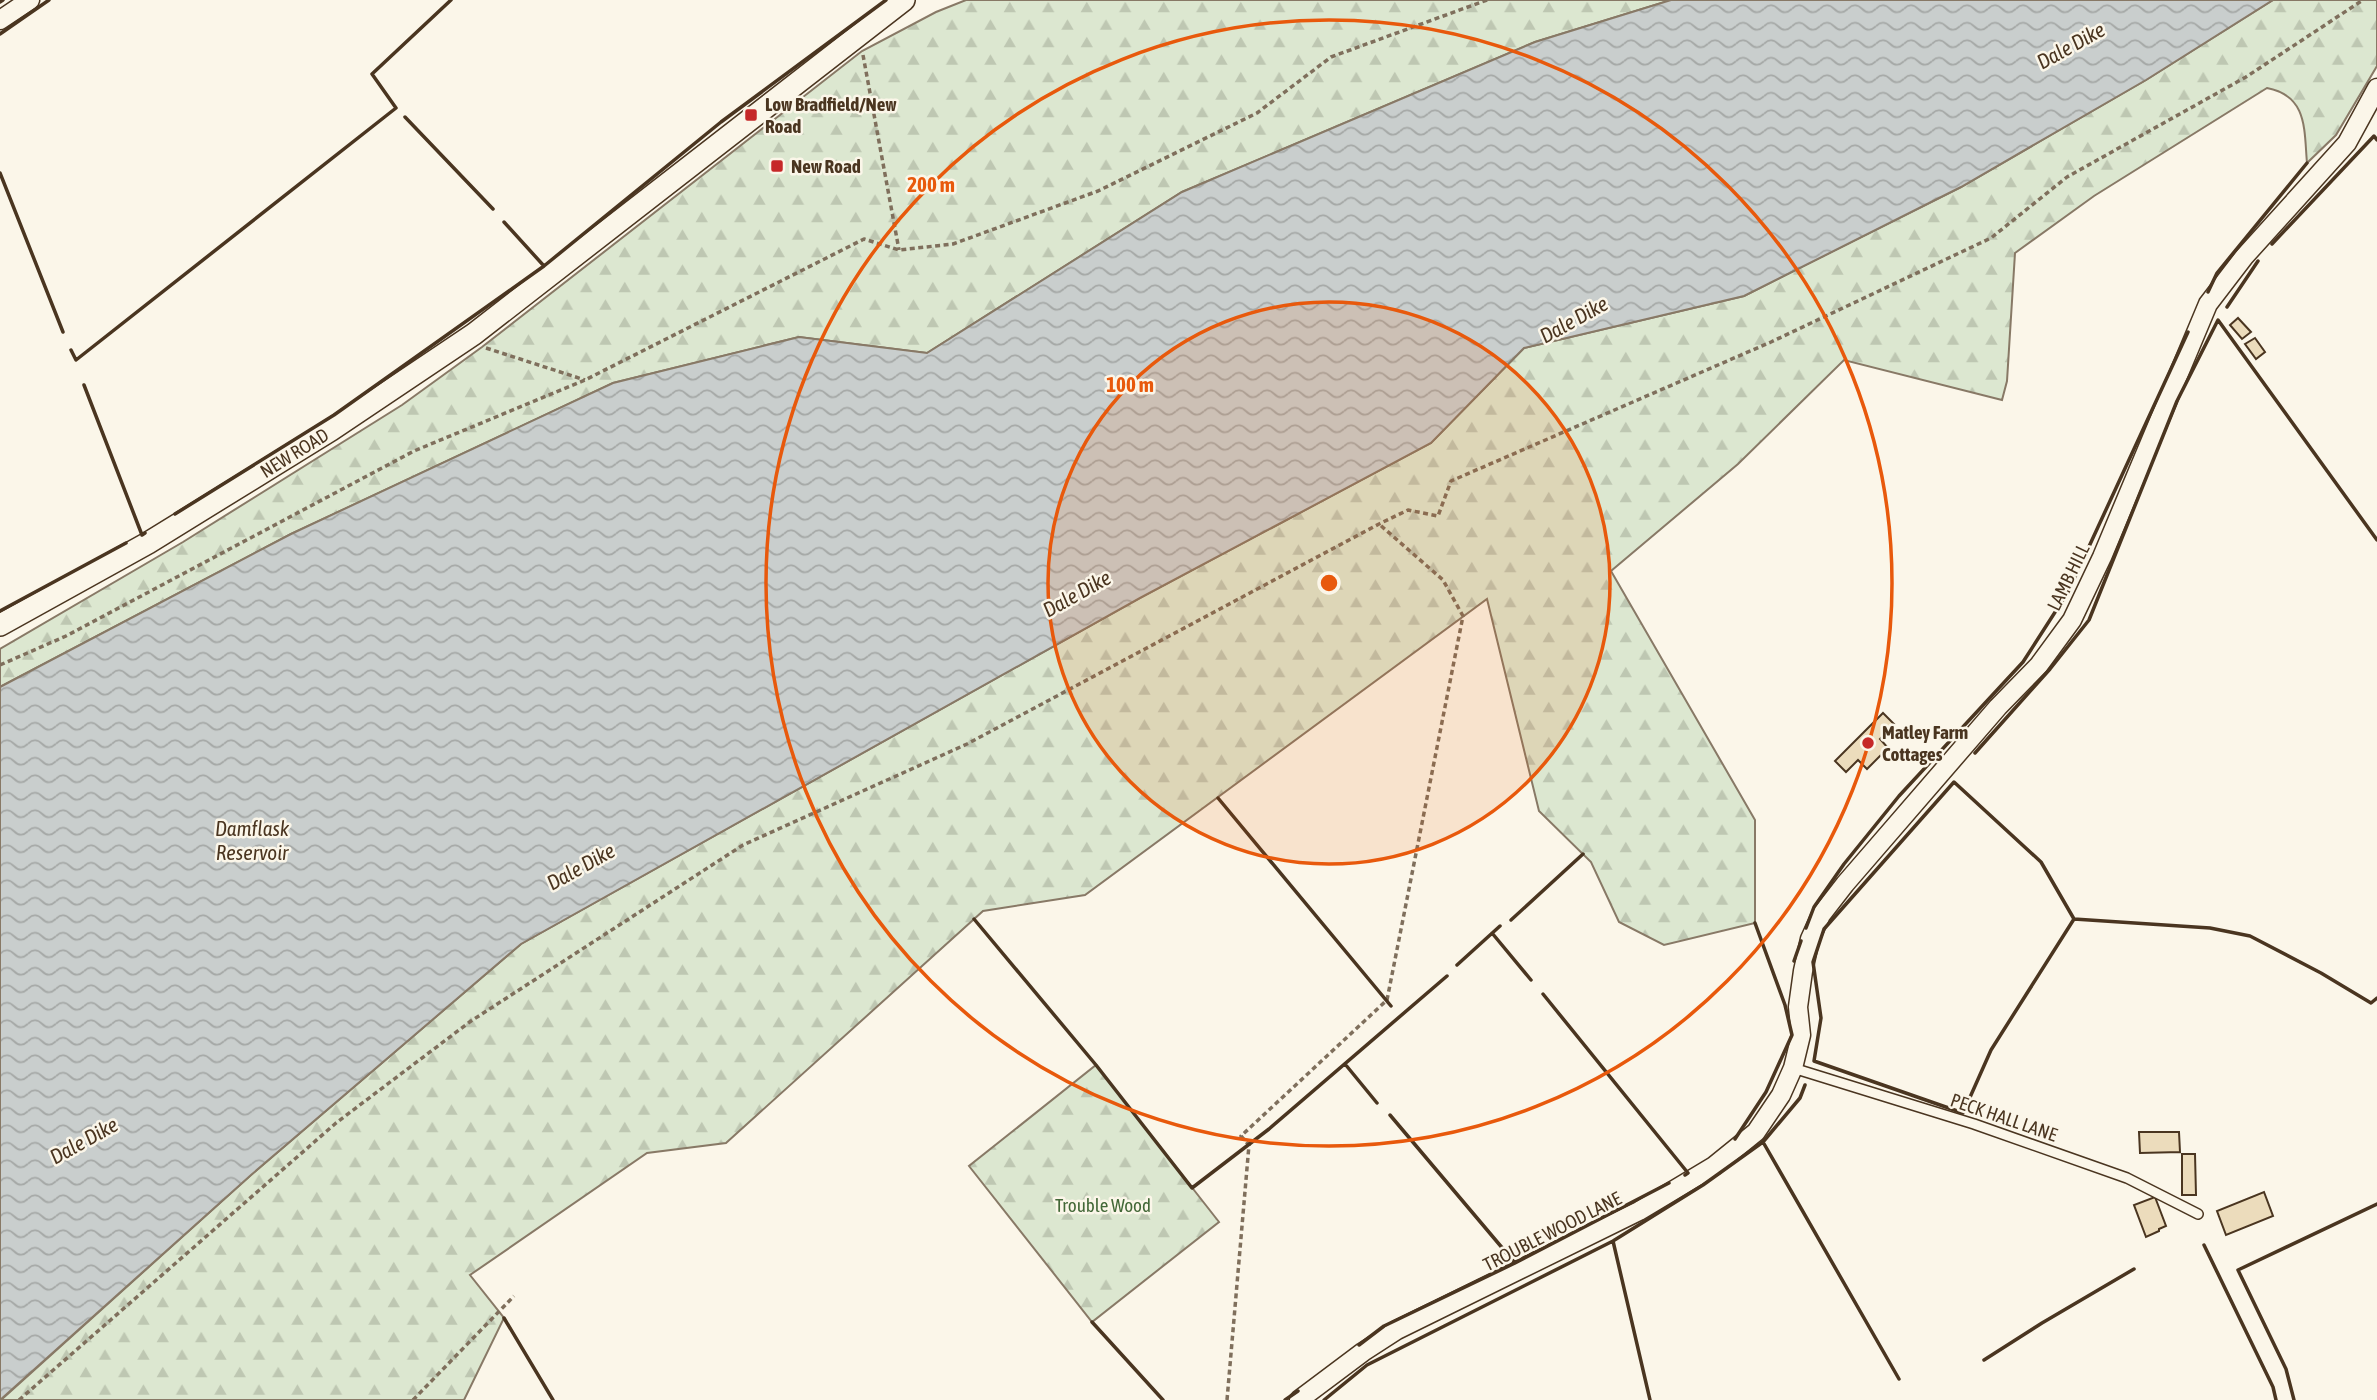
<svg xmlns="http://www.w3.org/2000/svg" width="2377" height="1400" viewBox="0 0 2377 1400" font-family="'Asap Condensed',sans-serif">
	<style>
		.forest { fill: url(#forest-firs); stroke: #887966; stroke-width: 2 }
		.water { fill: url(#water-waves); stroke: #887966; stroke-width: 2 }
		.building { fill: #ecdcbc; stroke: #4a3520; stroke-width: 2 }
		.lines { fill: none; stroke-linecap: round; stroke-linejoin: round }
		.service-casing { stroke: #4a3520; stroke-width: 12 }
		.minor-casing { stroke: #4a3520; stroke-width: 21 }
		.tertiary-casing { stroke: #4a3520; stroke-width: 24 }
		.path { stroke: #7f6f5c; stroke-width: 3.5; stroke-dasharray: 5 3.5; stroke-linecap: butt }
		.service { stroke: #fbf6e9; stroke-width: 9 }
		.minor { stroke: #fbf6e9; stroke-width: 18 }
		.tertiary { stroke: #fbf6e9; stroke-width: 21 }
		.wall { stroke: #4a3520; stroke-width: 3.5 }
		.ring { fill: none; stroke: #e8590c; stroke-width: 3.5 }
		.poi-dot { fill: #c62828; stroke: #fbf6e9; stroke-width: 2.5 }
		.labels { text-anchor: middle; stroke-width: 5; stroke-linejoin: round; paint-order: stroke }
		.poi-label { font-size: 19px; font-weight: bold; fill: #4a3520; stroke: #fbf6e9; text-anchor: start }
		.street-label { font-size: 19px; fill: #4a3520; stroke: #fbf6e9 }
		.park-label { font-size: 19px; fill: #436837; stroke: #fbf6e9 }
		.water-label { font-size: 21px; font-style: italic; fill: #4a3520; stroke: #fbf6e9 }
		.centre { fill: #e8590c; stroke: #fbf6e9; stroke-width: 3.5 }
		.ring-label { font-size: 21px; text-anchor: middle; font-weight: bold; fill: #e8590c; stroke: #fbf6e9; stroke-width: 5; stroke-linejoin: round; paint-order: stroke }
	</style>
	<defs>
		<pattern id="forest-firs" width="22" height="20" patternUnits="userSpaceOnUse" patternTransform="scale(1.75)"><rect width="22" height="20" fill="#dce7d0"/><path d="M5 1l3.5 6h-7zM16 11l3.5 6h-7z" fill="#bec7b2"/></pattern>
		<pattern id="water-waves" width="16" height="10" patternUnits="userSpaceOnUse" patternTransform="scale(1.75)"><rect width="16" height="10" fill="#c9cecd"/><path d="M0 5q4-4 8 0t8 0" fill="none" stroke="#a5a8a6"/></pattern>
	</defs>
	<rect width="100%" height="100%" fill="#fbf6e9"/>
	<path class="forest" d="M966,0H1671L1535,42L1182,192L927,353L799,337L613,383L291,534L0,687V649L183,542L402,405L482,347L862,51L936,12Z
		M2273,0H2377V66L2336,135L2307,163C2304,130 2308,96 2267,88L2094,196L2015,253L2007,381L2002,400L1844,360L1738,464L1611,571L1755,820V923L1664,945L1619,922L1591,862L1539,811L1487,599L1085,895L983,911L726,1143L647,1153L470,1275L504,1318L464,1400H1L251,1175L521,944L1140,598L1431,443L1524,348L1744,296L1961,187L2146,80Z
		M1096,1065L1219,1222L1092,1322L969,1166Z"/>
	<path class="water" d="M1671,0H2273L2146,80L1961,187L1744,296L1524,348L1431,443L1140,598L521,944L251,1175L0,1400V687L291,534L613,383L799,337L927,353L1182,192L1535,42Z"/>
	<path class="building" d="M2238,318L2251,332L2242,339L2230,325Z
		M2255,338L2265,352L2256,359L2245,344Z
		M1883,713L1894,724L1880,739L1888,748L1867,769L1858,760L1846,772L1835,761Z
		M2139,1132H2179L2180,1152L2140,1153Z
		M2182,1154H2195L2196,1195H2182Z
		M2264,1192L2273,1216L2226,1235L2217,1211Z
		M2155,1197L2166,1226L2159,1229V1231L2146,1237L2134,1205Z"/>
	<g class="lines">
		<defs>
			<path id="service" d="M1793,1068L1974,1124L2127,1178L2198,1214"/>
			<path id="minor" d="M0,20L30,0
				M1299,1400L1363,1352L1397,1330L1639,1211L1714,1166L1756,1132L1781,1095L1793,1068L1801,1035L1798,1007L1803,971L1810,939L1821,915L1845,884L1998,707L2039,665L2072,620L2102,557L2208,304L2244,257L2347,143L2377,88"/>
			<g id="tertiary">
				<path id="s1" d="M0,625L148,543L331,430L474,334L904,0"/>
			</g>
		</defs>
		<use href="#service" class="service-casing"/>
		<use href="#minor" class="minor-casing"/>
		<use href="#tertiary" class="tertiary-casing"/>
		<path class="path" d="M863,55L899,250
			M486,348L585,380
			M0,665L66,636L414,451L585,380L864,239L899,250L953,244L1098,191L1257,113L1331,57L1487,0
			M19,1400L336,1123L471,1021L743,845L967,744L1379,524L1408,510L1438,516L1451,481L1771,342L1991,238L2067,177L2246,77L2363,0
			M413,1400L514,1296
			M1227,1400L1249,1145L1241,1136L1387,1000L1463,616L1443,580L1379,524"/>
		<use href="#service" class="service"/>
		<use href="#minor" class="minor"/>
		<use href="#tertiary" class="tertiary"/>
		<path class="wall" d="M0,2L3,0
			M0,34L49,0
			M405,117L493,209
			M0,173L63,332
			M2272,244L2374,136L2377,140
			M544,266L721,122L886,0
			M2208,292L2217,273L2307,163
			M2227,307L2258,261
			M71,350L76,360L396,108L372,74L451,0
			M84,385L142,535L145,533
			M175,514L334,415L544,266L504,222
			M0,611L126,543
			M1975,753L2050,669L2089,620L2177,401L2218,320L2377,540
			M1954,782L2041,862L2074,919L1991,1050L1963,1113L1814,1061L1821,1018L1813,962L1824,929Z
			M1218,798L1391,1006
			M974,919L1096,1065L1192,1188L1269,1129L1447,976
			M2074,919L2210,928L2250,936L2321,973L2371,1003L2377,998
			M1511,920L1583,854
			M1806,928L1814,907L1844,864L1899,796L2023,662L2068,592L2188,332
			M1492,933L1531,980
			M1794,961L1801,941
			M1457,965L1500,926
			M1543,994L1688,1173L1685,1175
			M1345,1064L1377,1103
			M1390,1115L1515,1263
			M1735,1139L1766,1092L1792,1035L1785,1005L1755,923
			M1763,1142L1899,1379
			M1613,1241L1650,1400
			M2204,1245L2273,1387L2276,1400
			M504,1318L553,1400
			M1092,1322L1163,1400
			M1359,1345L1384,1326L1515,1263L1669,1183
			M1984,1360L2042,1323L2134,1269
			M1285,1400L1298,1391
			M1324,1400L1367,1365L1613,1241L1703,1185L1763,1142L1800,1098L1805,1085
			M2294,1400L2286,1369L2238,1270L2377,1204"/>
	</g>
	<circle cx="1329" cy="583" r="281" fill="#e8590c" fill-opacity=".12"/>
	<g class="ring">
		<circle cx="1329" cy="583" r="281"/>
		<circle cx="1329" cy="583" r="563"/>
	</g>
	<g class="poi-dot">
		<rect x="744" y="108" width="14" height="14" rx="3.5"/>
		<rect x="770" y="159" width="14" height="14" rx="3.5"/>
		<circle cx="1868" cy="743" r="7"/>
	</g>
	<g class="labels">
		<g class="poi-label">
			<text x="765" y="111">Low Bradfield/New<tspan x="765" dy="22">Road</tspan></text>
			<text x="791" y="173">New Road</text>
			<text x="1882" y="739">Matley Farm<tspan x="1882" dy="22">Cottages</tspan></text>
		</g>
		<g class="street-label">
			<text dy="7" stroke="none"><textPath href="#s1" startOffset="341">NEW ROAD</textPath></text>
			<text transform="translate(2068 577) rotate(-64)" y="7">LAMB HILL</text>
			<text transform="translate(2004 1117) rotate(19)" y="7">PECK HALL LANE</text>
			<text transform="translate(1552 1231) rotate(-27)" y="7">TROUBLE WOOD LANE</text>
		</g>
		<g class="park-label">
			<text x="1103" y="1212">Trouble Wood</text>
		</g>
		<g class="water-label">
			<text transform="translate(2071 46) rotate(-29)" y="7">Dale Dike</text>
			<text transform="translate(1574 320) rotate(-29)" y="7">Dale Dike</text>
			<text transform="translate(1077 594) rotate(-29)" y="7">Dale Dike</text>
			<text x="252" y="836">Damflask<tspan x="252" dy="24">Reservoir</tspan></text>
			<text transform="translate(581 867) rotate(-29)" y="7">Dale Dike</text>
			<text transform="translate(84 1141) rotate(-29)" y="7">Dale Dike</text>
		</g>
	</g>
	<circle cx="1329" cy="583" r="10" class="centre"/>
	<g class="ring-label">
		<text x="931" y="192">200 m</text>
		<text x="1130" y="392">100 m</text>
	</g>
</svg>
